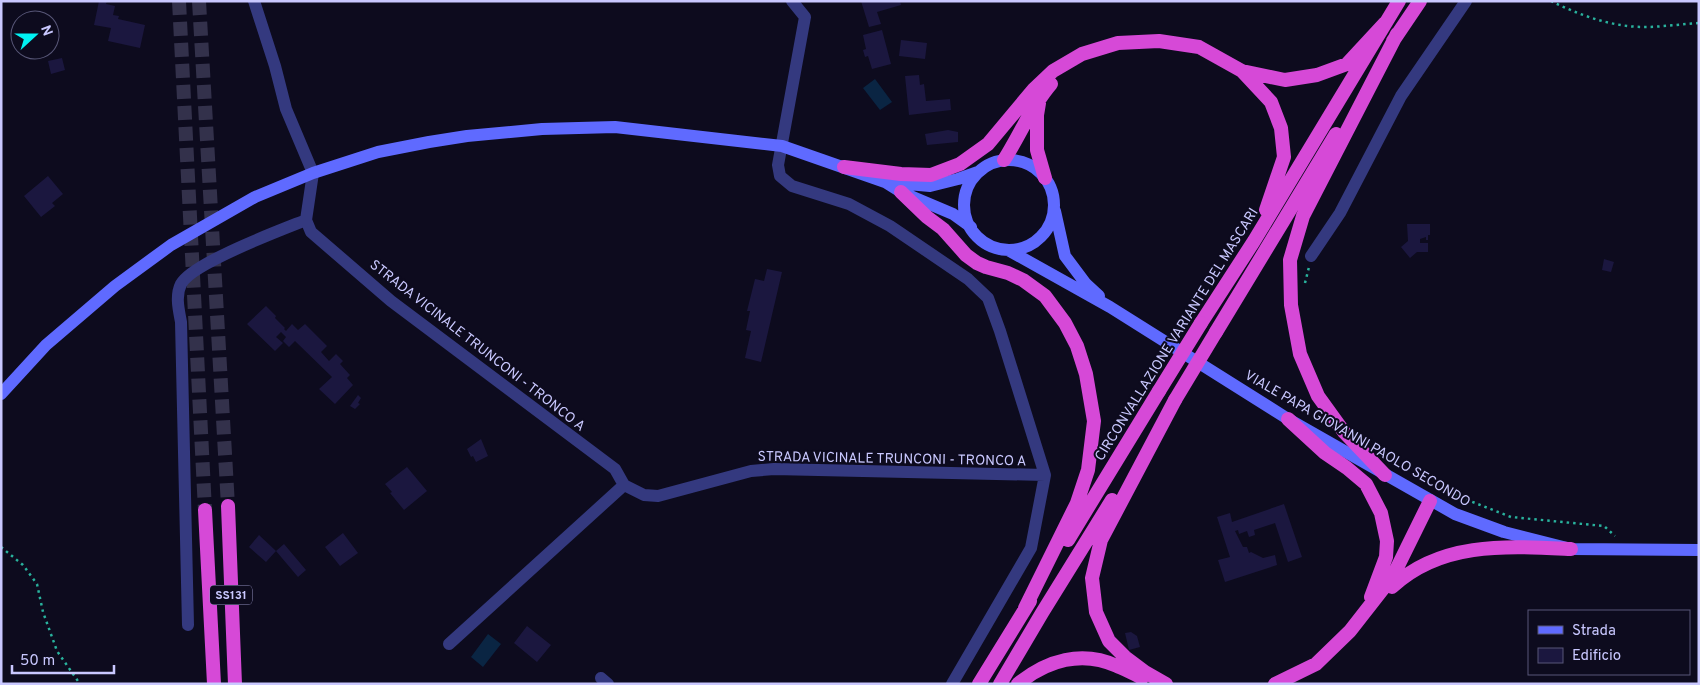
<svg xmlns="http://www.w3.org/2000/svg" width="1700" height="685" viewBox="0 0 1700 685" font-family="Overpass,sans-serif">
	<style>
		.water { fill: #0a2543 }
		.building { fill: #1b173f }
		.lines { fill: none; stroke-linecap: round; stroke-linejoin: round }
		.trunk-tunnel { stroke: #33314b; stroke-width: 14; stroke-dasharray: 14 7; stroke-linecap: butt }
		.path { stroke: #29b29d; stroke-width: 2.5; stroke-dasharray: 2.5 4; stroke-linecap: butt }
		.minor { stroke: #34397f; stroke-width: 12 }
		.secondary { stroke: #5f6aff; stroke-width: 12 }
		.trunk { stroke: #d649d7; stroke-width: 14 }
		.trunk-bridge { stroke: #d649d7; stroke-width: 14 }
		.labels { text-anchor: middle; stroke-width: 4; stroke-linejoin: round; paint-order: stroke }
		.shield { fill: #0d0b1e; stroke: #918fbc; stroke-width: 1 }
		.shield-label { font-size: 12px; font-weight: bold; fill: #c9c8ff }
		.street-label { font-size: 14px; fill: #c9c8ff; stroke: #0d0b1e }
	</style>
	<rect width="100%" height="100%" fill="#0d0b1e"/>
	<path class="water" d="M875,79L892,102L880,110L863,88Z
		M488,634L501,644L483,667L471,657Z"/>
	<path class="building" d="M99,1H107L106,4L115,6L113,15L119,16L118,19L145,25L140,48L108,41L111,28L94,25Z
		M861,1H900L901,5L877,12L881,24L869,27Z
		M882,30L891,64L872,69L868,56L865,57L863,50L866,49L863,35Z
		M901,40L927,43L925,59L899,56Z
		M62,58L65,70L51,74L48,61Z
		M919,75L920,85L924,84L926,101L950,99L951,110L909,115L905,76Z
		M948,130L958,132V142L927,145L925,134Z
		M48,176L63,194L52,203L55,206L41,217L24,196Z
		M1407,224H1430V235H1428V240H1426V237L1420,239V243H1428V252H1417L1410,258L1401,247L1408,241Z
		M1604,259L1614,262L1611,272L1602,270Z
		M767,269L782,272L761,362L745,358L751,331L746,330L750,311H747L755,279L764,281Z
		M266,306L276,316L275,318L285,328L284,329L286,331L292,324L298,330L305,324L327,346L321,352L329,361L336,354L343,361L340,364L350,375L347,378L353,385L335,404L319,389L332,377L295,341L289,347L283,341L286,337L281,332L276,337L283,343L275,351L247,324Z
		M358,395L361,398L358,403L360,404L355,409L350,406Z
		M481,439L488,456L476,462L473,456L471,457L467,449Z
		M407,467L427,491L404,510L390,493L392,492L385,484Z
		M1284,504L1302,557L1288,562L1275,523L1254,530L1255,535L1249,537L1247,531L1239,534L1238,530L1235,531L1243,547H1247L1249,553L1251,552L1263,558L1275,555L1277,565L1225,582L1218,560L1230,557L1217,517L1230,513L1232,522Z
		M343,533L358,553L340,566L325,547Z
		M259,535L276,551L266,562L249,547Z
		M284,544L306,570L298,577L276,551Z
		M527,626L551,645L537,662L514,643Z
		M1131,632L1137,636L1140,647L1129,650L1125,633Z"/>
	<g class="lines">
		<path class="trunk-tunnel" d="M179,1L205,510
			M199,1L228,506"/>
		<path class="path" d="M1551,1C1579,15 1612,27 1644,27C1662,27 1681,24 1699,23
			M1305,283L1309,267
			M1442,490L1511,517L1604,526L1615,536
			M1,547L23,565L37,584L43,612L57,651L80,684"/>
		<path class="minor" d="M254,1L275,66L286,109L313,173L306,220L311,232L391,301L615,469L624,485L644,495L658,496L751,471L774,469L1045,475
			M792,1L805,17L778,165L780,176L792,186L849,204L890,226L968,279L988,298L1000,331L1045,475L1031,548L952,684
			M1311,256L1340,213L1401,96L1466,1
			M188,625L181,322C179,311 175,296 181,284C192,263 281,230 306,220
			M449,644L624,485
			M601,678L608,684"/>
		<path class="secondary" d="M964 205a45 45 0 1 1 90 0a45 45 0 1 1-90 0Z
			M885,182L930,186L958,179L978,172
			M1055,211L1065,256L1086,284L1099,296
			M1008,250L1110,307L1288,419L1455,514L1504,532L1571,549L1699,550
			M1,394L46,345L115,286L171,245L255,197L313,173L378,152L429,142L467,136L542,129L615,127L782,146L885,182L901,192L953,214L971,227"/>
		<path class="trunk" d="M1393,41L1420,1
			M1242,71L1271,102L1281,128L1284,157L1266,210
			M1039,103L1037,115V150L1045,178
			M1004,160C1020,135 1031,107 1051,84
			M844,167L901,174L931,175L960,164L988,144L1034,89L1053,71L1082,54L1118,43L1159,41L1199,47L1242,71L1285,80L1317,75L1347,64L1385,23
			M901,192L927,217L943,229L966,255L977,263L986,267L1008,273L1023,280L1045,296L1065,323L1077,346L1086,374L1094,421L1088,470L1077,503L1025,608
			M1201,323L1254,241L1399,1
			M1216,332L1336,134
			M1288,419L1325,453L1347,468L1366,484L1381,513L1387,541L1386,557L1371,597
			M1385,475L1344,432L1318,396L1300,354L1291,305L1290,260L1303,216L1397,34
			M228,506L235,684
			M205,510L214,684
			M1068,540L1159,391
			M1392,587C1441,541 1508,546 1571,549
			M979,684L1030,601
			M1000,684L1042,613L1112,500
			M1018,684C1047,660 1082,650 1117,666C1126,669 1134,674 1142,678
			M1166,684L1145,672L1125,657L1109,641L1096,612L1092,578L1101,540L1175,400
			M1275,684L1316,664L1350,631L1393,576L1430,501"/>
		<path class="trunk-bridge" d="M1159,391L1201,323
			M1175,400L1216,332"/>
	</g>
	<g class="labels">
		<rect class="shield" x="210" y="585.5" width="42" height="19" rx="4"/>
		<g class="shield-label">
			<text x="231" y="599">SS131</text>
		</g>
		<g class="street-label">
			<text transform="translate(1176 334) rotate(-58)" y="5">CIRCONVALLAZIONE VARIANTE DEL MASCARI</text>
			<text transform="translate(478 345) rotate(38)" y="5">STRADA VICINALE TRUNCONI - TRONCO A</text>
			<text transform="translate(1358 438) rotate(30)" y="5">VIALE PAPA GIOVANNI PAOLO SECONDO</text>
			<text transform="translate(892 458) rotate(1)" y="5">STRADA VICINALE TRUNCONI - TRONCO A</text>
		</g>
	</g>
	<rect width="1700" height="685" fill="none" stroke="#c9c8ff" stroke-width="5"/>
	<rect x="1528" y="610" width="162" height="65" fill="#0d0b1e" stroke="#585778"/>
	<rect x="1538" y="626" width="25" height="8" fill="#5f6aff" stroke="#585778"/>
	<text x="1572" y="635" font-size="15" fill="#c9c8ff">Strada</text>
	<rect x="1538" y="648" width="25" height="15" fill="#1b173f" stroke="#585778"/>
	<text x="1572" y="660" font-size="15" fill="#c9c8ff">Edificio</text>
	<g transform="translate(35 35) rotate(69)"><circle r="24" fill="#0d0b1e" stroke="#585778"/>
	<path d="M0-4L9 19L0 12L-9 19Z" fill="#00f2f3"/>
	<text y="-8" font-size="14" font-weight="bold" text-anchor="middle" fill="#c9c8ff">N</text>
	</g>
	<path d="M12 665v8h102v-8" fill="none" stroke="#c9c8ff" stroke-width="2.5"/>
	<text x="20" y="665" font-size="15" fill="#c9c8ff" stroke="#0d0b1e" stroke-width="4" paint-order="stroke">50 m</text>
</svg>
